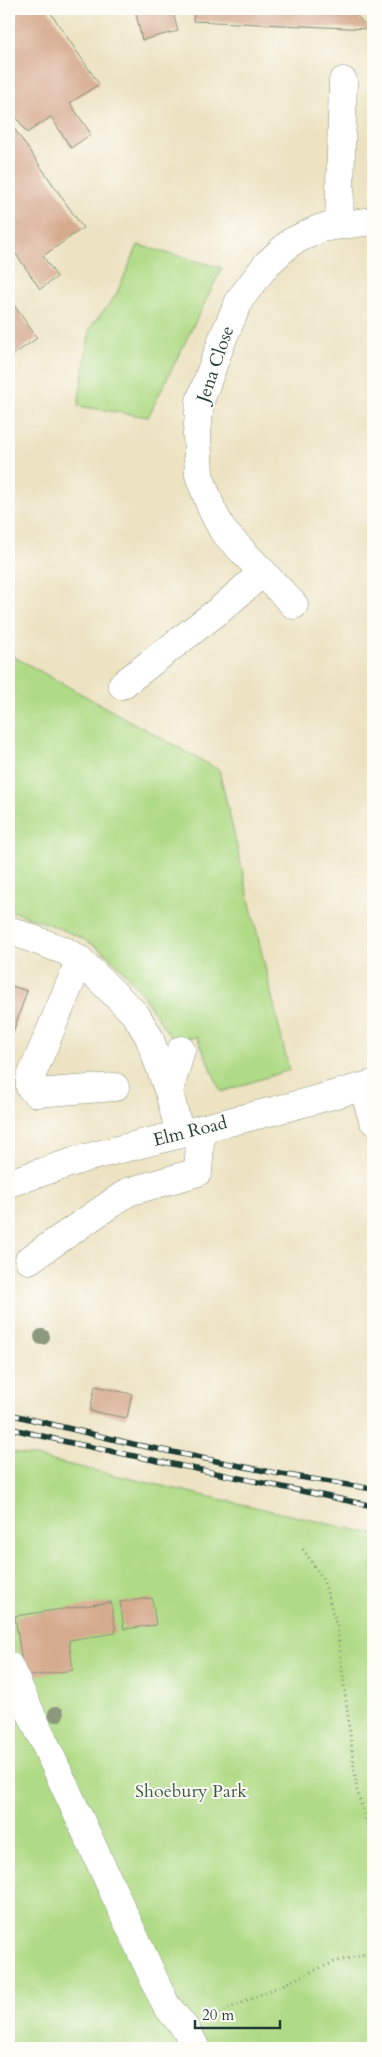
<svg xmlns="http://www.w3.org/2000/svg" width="382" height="2057" viewBox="0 0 382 2057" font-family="Cardo,serif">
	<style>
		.green { fill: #b0db86; stroke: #688c5d }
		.building { fill: #d6aa8e }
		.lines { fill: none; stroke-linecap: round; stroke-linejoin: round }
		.minor-casing { stroke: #86907b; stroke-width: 29 }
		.path { stroke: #86907b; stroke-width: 3; stroke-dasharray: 1 4; stroke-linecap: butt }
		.minor { stroke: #fff; stroke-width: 28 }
		.rail-casing { stroke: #1f3d34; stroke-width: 5.5 }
		.rail { stroke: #fdfcf7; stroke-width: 4; stroke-dasharray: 11; stroke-linecap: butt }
		.tree { fill: #8c997d }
		.labels { text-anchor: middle; stroke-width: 4; stroke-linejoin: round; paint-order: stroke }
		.street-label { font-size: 18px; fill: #1f3d34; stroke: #fdfcf7 }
		.park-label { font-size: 18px; fill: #3c5d44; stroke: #fdfcf7 }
	</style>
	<rect width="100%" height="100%" fill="#fdfcf7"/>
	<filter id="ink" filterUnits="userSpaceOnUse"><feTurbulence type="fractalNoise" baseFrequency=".02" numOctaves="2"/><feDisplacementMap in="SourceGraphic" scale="10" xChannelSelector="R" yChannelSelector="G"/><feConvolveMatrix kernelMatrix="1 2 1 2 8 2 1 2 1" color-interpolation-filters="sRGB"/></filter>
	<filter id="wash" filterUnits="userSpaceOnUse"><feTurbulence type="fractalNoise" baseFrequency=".0096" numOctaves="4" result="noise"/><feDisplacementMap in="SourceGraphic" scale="20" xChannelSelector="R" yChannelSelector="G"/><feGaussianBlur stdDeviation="1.12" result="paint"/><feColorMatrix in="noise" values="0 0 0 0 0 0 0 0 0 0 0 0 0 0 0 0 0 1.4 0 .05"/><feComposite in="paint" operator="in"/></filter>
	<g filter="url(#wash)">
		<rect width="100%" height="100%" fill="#ede3c2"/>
		<path class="green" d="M138,245L222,268L148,417L78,406L90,328L116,295Z
			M9,654L219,770L289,1070L221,1092L197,1037L173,1040C150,1008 129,968 95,946C70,930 36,920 9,910Z
			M9,1451L373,1534V2048H9Z"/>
		<g id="blocks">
			<path class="building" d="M9,9H48L99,84L70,103L91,134L71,148L51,117L27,133L9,106Z
				M135,9H172L178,31L142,40Z
				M194,9H351L369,29L193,21Z
				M9,121L83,228L43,256L57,277L40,289L9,244Z
				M9,298L37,338L9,358Z
				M9,985L27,991L9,1044Z
				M95,1386L132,1394L127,1418L90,1411Z
				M152,1598L156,1625L124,1629L120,1602Z
				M111,1602L116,1633L69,1640L73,1670L24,1677L15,1616Z"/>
		</g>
	</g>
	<g filter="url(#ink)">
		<use href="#blocks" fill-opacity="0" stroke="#86907b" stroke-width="1"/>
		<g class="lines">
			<defs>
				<path id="minor" d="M339,225L343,81
					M294,605L223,531L212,510L199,475L197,435L200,401L223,338L240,299L267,264L291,242L321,228L373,221
					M122,685L222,608L263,572
					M9,930L65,951L80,960L136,1015L149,1037L169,1092L180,1134
					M80,960L30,1079V1087L36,1093L115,1087
					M363,1087L373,1120
					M169,1092L181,1050
					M9,1183L85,1158L285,1108L373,1084
					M29,1260L128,1192L198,1172L201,1129
					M9,1666L166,2005L185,2028L196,2048"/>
			</defs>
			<use href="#minor" class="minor-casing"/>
			<path class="path" d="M303,1549L323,1579L337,1627L357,1791L373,1843
				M210,2017L334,1962L373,1952"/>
			<use href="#minor" class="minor"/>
			<defs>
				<path id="rail" d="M9,1414L133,1444L275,1473L373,1489
					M9,1428L67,1442L373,1506"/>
			</defs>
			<use href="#rail" class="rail-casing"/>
			<use href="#rail" class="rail"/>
		</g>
		<g class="tree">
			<circle cx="42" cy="1337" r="8"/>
			<circle cx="56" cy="1714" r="8"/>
		</g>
	</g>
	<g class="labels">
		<g class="street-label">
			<text transform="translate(215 364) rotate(-71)" y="6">Jena Close</text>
			<text transform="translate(190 1131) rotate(-14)" y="6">Elm Road</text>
		</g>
		<g class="park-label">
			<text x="191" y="1797">Shoebury Park</text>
		</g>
	</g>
	<rect width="382" height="2057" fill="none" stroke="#fdfcf7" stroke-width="30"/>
	<path d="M195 2020v8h85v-8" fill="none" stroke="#1f3d34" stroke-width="2.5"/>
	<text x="202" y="2020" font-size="15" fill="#1f3d34" stroke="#fdfcf7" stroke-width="4" paint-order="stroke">20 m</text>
</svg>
